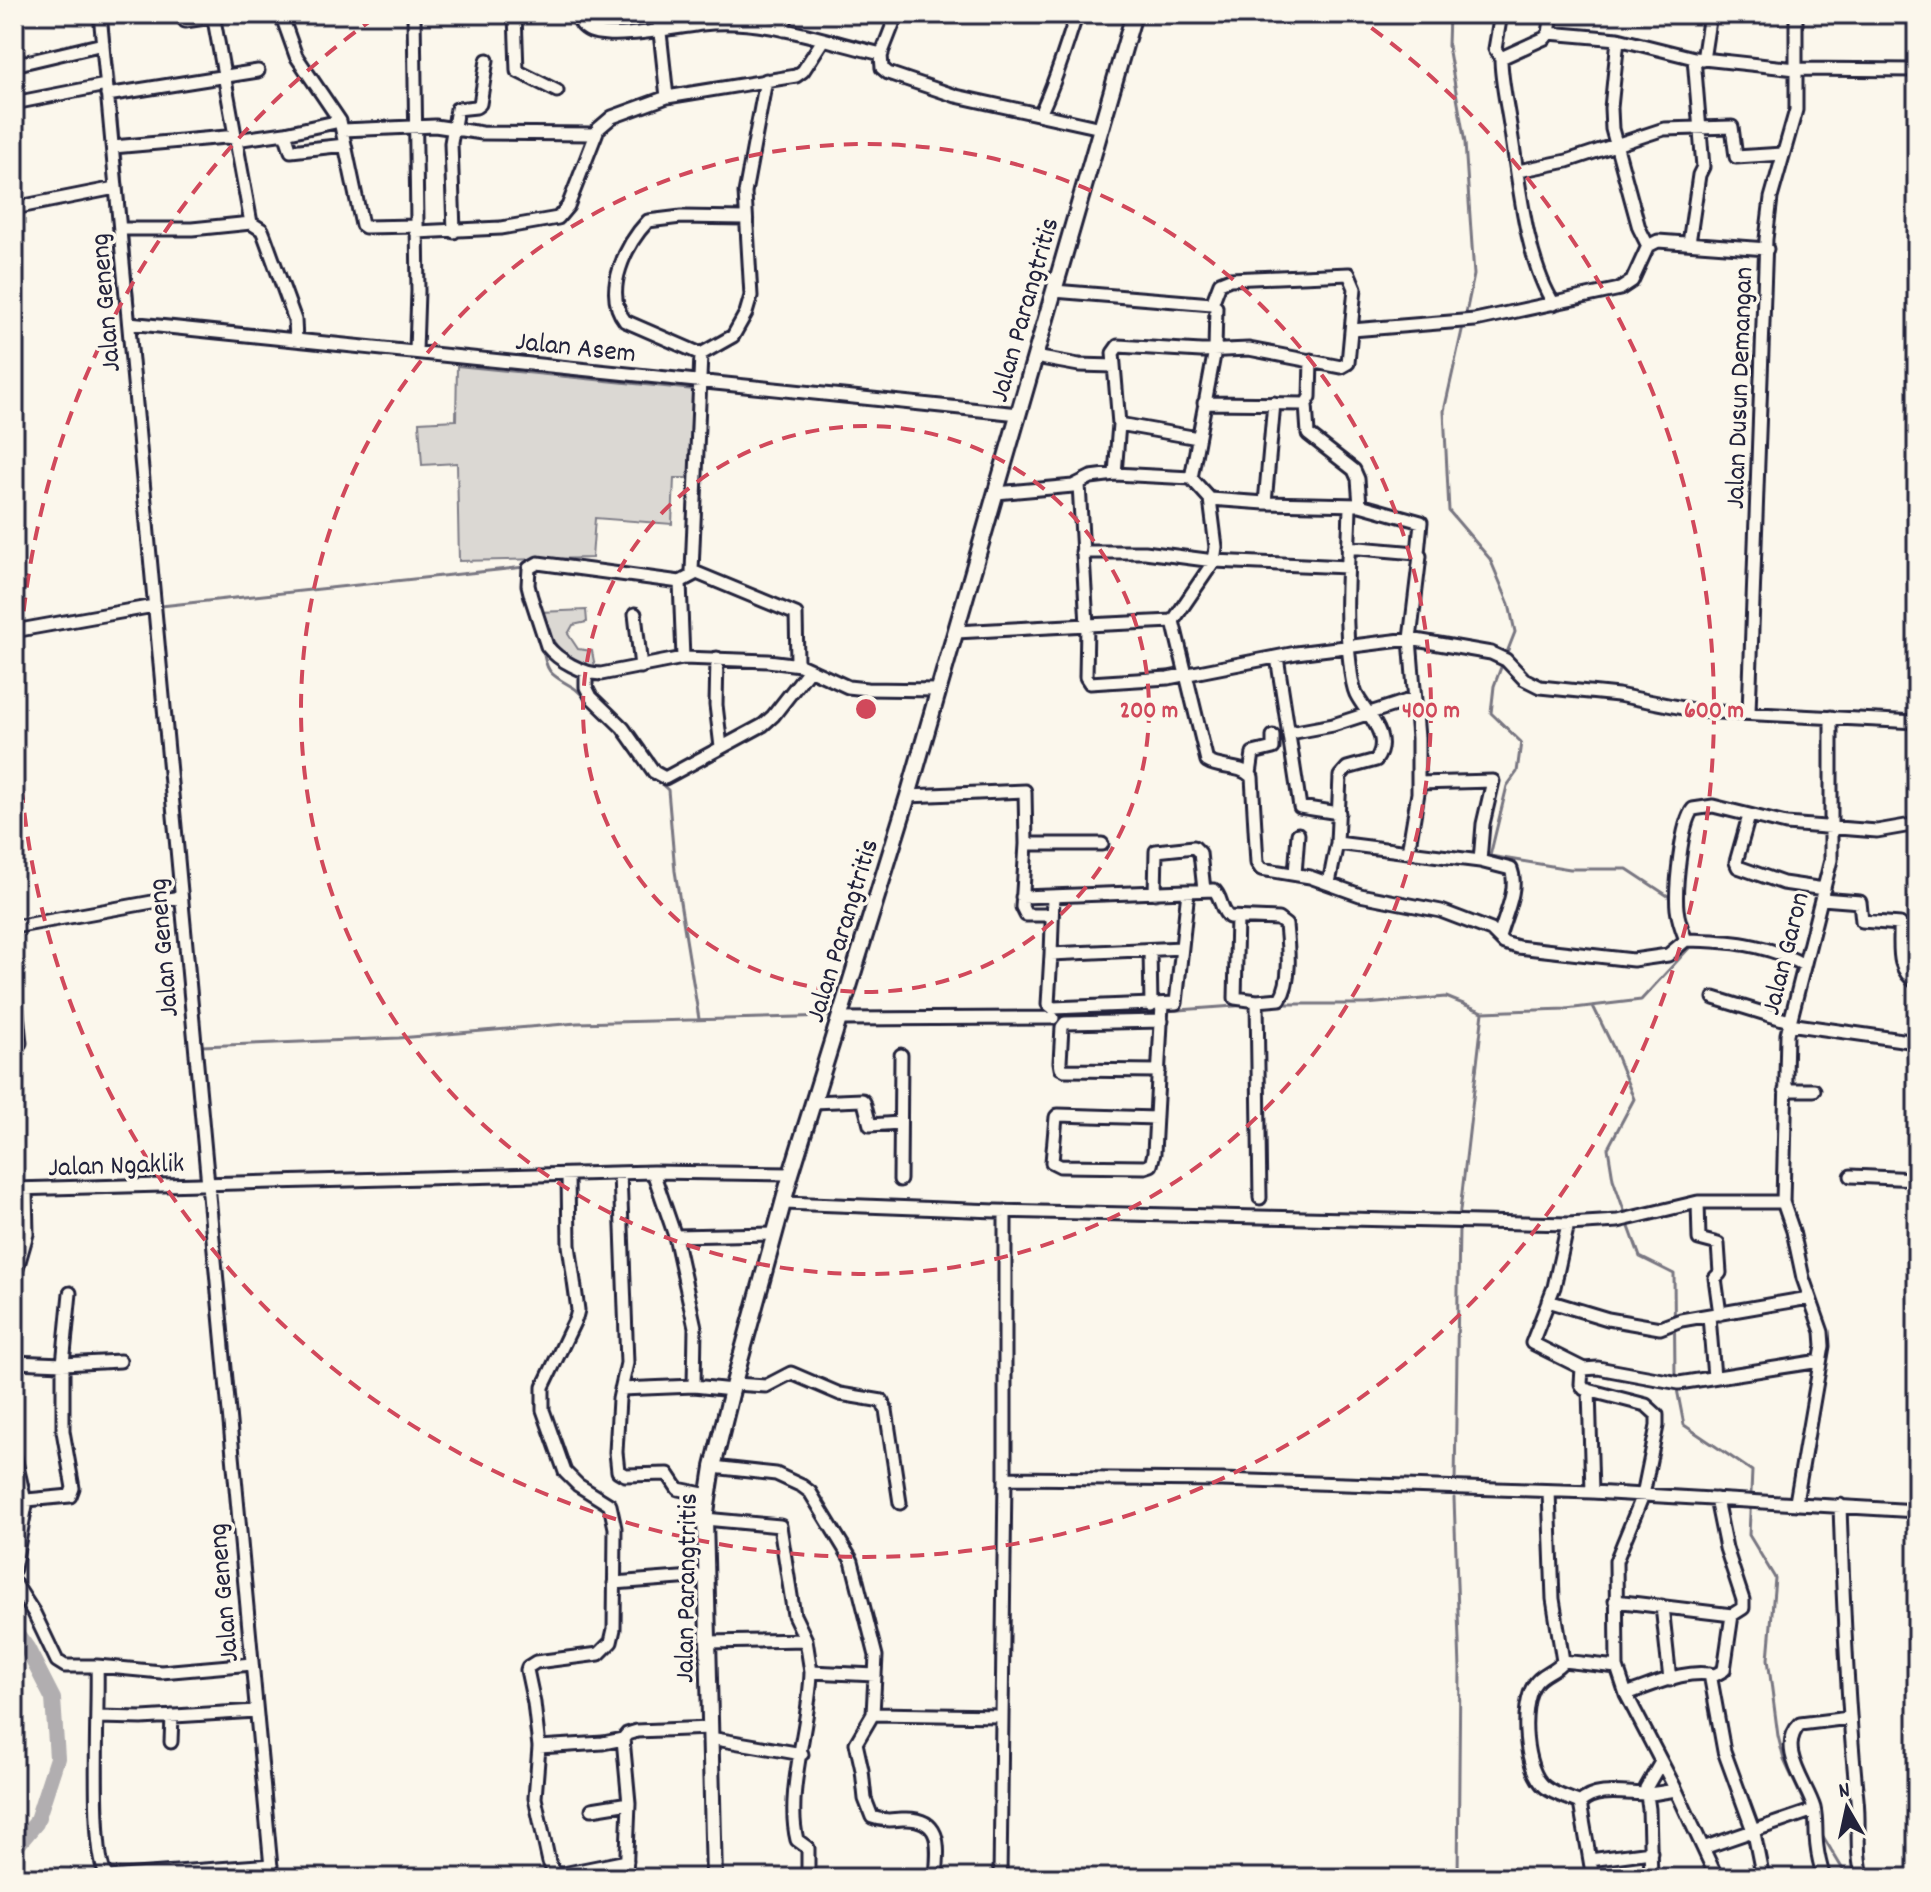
<svg xmlns="http://www.w3.org/2000/svg" width="1931" height="1892" viewBox="0 0 1931 1892" font-family="Dekko,sans-serif">
	<style>
		.green { fill: #dbd8d3; stroke: #7e7d87; stroke-width: 2 }
		.lines { fill: none; stroke-linecap: round; stroke-linejoin: round }
		.stream { stroke: #787681; stroke-width: 3 }
		.river { stroke: #b1aeb0; stroke-width: 16 }
		.minor-casing { stroke: #22223b; stroke-width: 17 }
		.major-casing { stroke: #22223b; stroke-width: 20 }
		.minor { stroke: #fbf7ec; stroke-width: 11 }
		.major { stroke: #fbf7ec; stroke-width: 14 }
		.ring { fill: none; stroke: #d1495b; stroke-width: 4; stroke-dasharray: 14 10 }
		.labels { text-anchor: middle; stroke-width: 7; stroke-linejoin: round; paint-order: stroke }
		.street-label { font-size: 28px; fill: #22223b; stroke: #fbf7ec }
		.centre { fill: #d1495b; stroke: #fbf7ec; stroke-width: 4 }
		.ring-label { font-size: 24px; text-anchor: middle; font-weight: bold; fill: #d1495b; stroke: #fbf7ec; stroke-width: 7; stroke-linejoin: round; paint-order: stroke }
	</style>
	<rect width="100%" height="100%" fill="#fbf7ec"/>
	<filter id="ink" filterUnits="userSpaceOnUse"><feTurbulence type="fractalNoise" baseFrequency=".0125" numOctaves="2"/><feDisplacementMap in="SourceGraphic" scale="16" xChannelSelector="R" yChannelSelector="G"/><feConvolveMatrix kernelMatrix="1 2 1 2 8 2 1 2 1" color-interpolation-filters="sRGB"/></filter>
	<g filter="url(#ink)">
		<path class="green" d="M457,366L694,390L692,478H674L672,524L595,518L592,558L459,561L457,463L422,465L419,422L456,420Z
			M586,610L587,622L573,625L568,634L578,649L592,651L595,667L590,669C556,652 555,646 540,612Z"/>
		<g class="lines">
			<path class="stream" d="M1449,14L1448,46L1465,143L1474,275L1465,318
				M107,18L115,89
				M115,97L119,141
				M120,149L126,223
				M128,238L165,660
				M1463,326L1444,411L1449,511L1490,559L1509,604L1515,632L1506,655
				M161,606L525,567
				M543,648C546,675 553,675 574,688C579,691 584,698 589,702
				M1503,662L1494,686L1491,713L1521,742L1517,772L1507,786L1490,856L1570,869H1627L1674,900
				M656,779L668,790L675,871L699,1019
				M1280,1004H1366L1446,997L1483,1012L1566,1009L1641,1000L1690,947L1689,943
				M1593,1006L1613,1047L1634,1099L1608,1148L1613,1179L1626,1216
				M1165,1011L1249,1005
				M1053,1013L1153,1011
				M201,1046L399,1038L577,1023L833,1016
				M1459,1219L1483,1012
				M1628,1224L1640,1257L1674,1274L1675,1377
				M1676,1384L1684,1425L1752,1471L1749,1535L1775,1578L1768,1659L1778,1736L1784,1760L1807,1809
				M1455,1483L1459,1227
				M1454,1498L1460,1669L1458,1878
				M1821,1833L1848,1878"/>
			<path class="river" d="M14,1630L27,1648L53,1699L57,1758L36,1823L14,1849"/>
			<defs>
				<path id="minor" d="M100,14L272,1878
					M184,14L185,21L213,17
					M213,14L251,223
					M281,14L296,56L340,121L362,225L365,227L416,226
					M414,14L418,291L416,351
					M515,14L517,71L557,91
					M534,14H536
					M577,14C579,20 581,26 587,29C605,42 678,27 702,24C763,17 823,41 882,54
					M658,14L667,97
					M897,14L881,55L882,68L888,73L956,96L1101,128
					M1501,14L1495,49L1501,58C1501,82 1508,108 1511,132C1519,182 1526,261 1554,304
					M784,30L786,14
					M1549,33L1618,39L1694,58L1796,69L1917,70
					M1618,39L1611,108L1612,129L1639,228L1648,246
					M1501,58L1545,38L1549,33L1552,14
					M1703,60L1710,14
					M14,65L103,44
					M107,95L258,71
					M14,103L106,85
					M1040,114C1056,82 1065,48 1077,14
					M343,130L435,126L482,133L595,134
					M285,133L340,121
					M113,147L226,137L242,139L285,133L291,151L345,145
					M1518,171L1567,161L1664,129L1732,127L1736,157L1783,154
					M14,208L115,188
					M120,229H192L251,223L262,230L264,235L295,320L296,340
					M416,232L501,228L558,218L568,206L598,129L612,117L667,97L796,76L803,71L823,40
					M454,232L451,143L457,109L476,107L480,104L487,60
					M1689,243L1699,175L1703,167L1694,58
					M1054,291L1212,304L1216,307L1215,350L1191,478
					M129,323L1019,414
					M1352,330L1475,320L1620,289L1632,281L1648,246L1658,241L1767,249
					M701,354L692,571L796,614L797,661L800,665L848,687L867,689L938,690
					M701,354L733,336L746,313L751,296L745,193L766,80
					M701,354L625,321C602,292 626,244 648,221L681,217L745,218
					M1035,357L1079,365L1114,366
					M1204,403L1306,404L1310,397L1311,360
					M1306,404L1308,434L1354,470L1358,479L1360,505
					M1119,424L1198,438
					M1115,474L1119,424L1113,353L1118,346L1201,351L1249,349L1341,367L1348,363L1355,288L1349,274L1230,279L1220,283L1212,304
					M996,493L1073,486L1091,477L1115,474L1191,478L1210,499L1216,547L1214,561L1173,621L1087,625L1086,677L1090,683L1168,678L1296,653L1410,639L1491,653L1506,660L1524,679L1540,687L1618,695L1698,711L1917,722
					M1210,499L1265,503L1360,505L1421,522L1418,553
					M1265,503L1274,403
					M1348,547L1416,553L1420,556L1410,639L1418,738V793L1408,852
					M1082,552H1145L1214,561L1347,567
					M695,574L680,582L538,563L529,568L528,585L531,597L547,646C558,660 583,674 601,674L683,658L768,661L800,665
					M680,582L683,658
					M635,614L641,667
					M1173,621L1207,761C1221,770 1239,764 1252,777L1257,863L1261,869L1310,877L1360,895L1441,911L1491,930L1504,943L1518,947L1633,960L1668,955L1686,940C1729,941 1765,943 1804,965
					M14,631L154,606
					M956,632L1087,625L1079,484
					M1277,657L1300,807L1339,813
					M717,658L716,705L721,747
					M586,672V687L591,697L623,728L654,772L665,778L763,725L773,716L809,670
					M1749,712L1766,239L1771,198L1796,110V14
					M1290,733L1333,725L1413,699
					M1250,774L1253,753L1273,748V736
					M1418,783L1493,781L1483,824L1480,861
					M908,796L1025,791L1026,844L1022,907L1026,915H1052
					M1749,816L1736,862L1738,867L1783,883L1824,889
					M1337,843L1480,861L1511,869C1519,889 1504,917 1499,937
					M1026,844H1102
					M1295,874L1298,834
					M1329,883L1337,843L1340,776L1347,768L1376,760C1393,736 1366,714 1356,694C1352,685 1351,674 1350,664C1343,611 1349,559 1350,505
					M1155,893L1156,851L1194,847L1200,853L1204,890
					M1022,897L1214,890C1222,897 1220,910 1229,917L1278,919L1286,925C1288,946 1292,981 1280,999L1257,1001L1235,998L1237,918
					M1053,897L1051,954L1182,948
					M1822,899L1860,902L1862,921L1900,924C1901,947 1895,969 1917,983
					M14,927L180,897
					M1686,940C1682,930 1678,920 1677,909C1675,890 1681,822 1693,809L1713,806L1786,824L1877,831L1917,824
					M1150,950L1151,1006
					M1051,954L1048,1004L1053,1008L1176,1003L1188,891
					M14,983L20,1043L14,1045
					M1714,998L1789,1021
					M1257,1001L1260,1198
					M840,1019L1053,1018
					M1789,1024L1909,1041L1917,1048
					M1159,1071L1065,1070L1061,1068L1060,1062L1062,1027L1065,1023L1162,1021
					M1785,1090H1814
					M813,1102L862,1100L864,1102L870,1125L899,1123
					M1156,1118L1058,1115L1056,1117L1052,1162L1060,1166L1145,1167L1151,1165L1154,1153L1162,1005
					M653,1172L675,1236L695,1327L694,1386
					M620,1173L627,1363L619,1399L616,1452L618,1471L625,1475L668,1474L678,1489L708,1495
					M1851,1176L1917,1179
					M900,1180L901,1055
					M14,1189L653,1172L791,1174
					M1698,1202L1699,1239L1718,1244L1720,1273L1715,1278L1720,1314
					M784,1203L996,1211L1568,1224L1618,1221L1698,1202H1783
					M1568,1224L1554,1287L1532,1343L1582,1368L1581,1384L1584,1389L1646,1405L1657,1415V1426L1643,1495L1616,1561L1617,1667L1626,1694L1676,1790L1717,1878
					M675,1236L775,1234
					M14,1279L27,1234L26,1190
					M70,1293L63,1364L120,1361
					M1548,1301L1608,1319L1660,1328L1681,1320L1809,1298
					M1709,1316L1714,1377
					M14,1362L63,1364V1431L73,1488L70,1496L27,1500L14,1569
					M1583,1369L1598,1368L1679,1383L1820,1361
					M734,1384L766,1386L791,1373L840,1394L882,1401L886,1410L900,1503
					M621,1389L694,1386L732,1390
					M1589,1390L1592,1492
					M14,1453L25,1501
					M713,1467L776,1474L802,1486L810,1492L852,1561L876,1656L873,1714L856,1743L862,1770L865,1799L872,1817C882,1821 892,1820 903,1819C944,1817 938,1849 936,1878
					M1005,1478L1222,1480L1592,1492L1917,1511
					M1549,1492L1553,1599L1563,1661C1555,1672 1541,1673 1534,1685C1520,1706 1524,1771 1545,1787C1555,1795 1569,1798 1580,1803L1593,1878
					M1796,1502L1823,1346L1822,1332L1803,1278L1793,1231L1783,1202L1787,1034L1831,860V717
					M1840,1505C1843,1603 1847,1701 1857,1799C1860,1825 1855,1853 1863,1878
					M705,1519L780,1526L794,1615L806,1640L811,1672L875,1675
					M14,1582L34,1613L57,1661L65,1666H97
					M614,1583L706,1576
					M1615,1601L1732,1615
					M1662,1606L1670,1680
					M708,1642L806,1640
					M1563,1661L1617,1667
					M252,1664L161,1672L97,1666C99,1699 89,1861 108,1877L271,1865
					M1710,1674L1724,1751L1754,1833L1763,1878
					M1626,1694C1654,1685 1686,1668 1715,1675L1724,1670L1732,1615L1743,1608V1600L1726,1548L1716,1499
					M873,1714L1001,1716
					M97,1717L142,1718L256,1711
					M710,1738L802,1754
					M171,1742L172,1716
					M539,1747L603,1743L623,1739
					M1580,1803C1596,1786 1630,1795 1650,1794C1659,1793 1668,1791 1676,1790
					M592,1809L629,1803
					M1703,1848L1814,1810
					M1590,1860L1651,1852
					M558,1875L627,1861
					M562,1878L553,1870L549,1862L535,1798L539,1747L534,1703L527,1670L528,1667L536,1662L599,1654L611,1642L614,1629L615,1528L610,1505L578,1485L565,1472L543,1410V1387L576,1318L578,1310L569,1245L568,1175
					M626,1878L629,1803L623,1739L627,1734L637,1731L710,1728
					M808,1878V1848L797,1840C785,1792 810,1724 811,1672
					M1000,1878L1005,1478V1211
					M1651,1878L1649,1809L1646,1788L1661,1762
					M1824,1878C1821,1868 1818,1857 1817,1847C1815,1834 1817,1820 1814,1808C1807,1784 1776,1748 1800,1724L1849,1718"/>
				<path id="major" d="M714,1878L705,1519L713,1467L732,1390L791,1174L908,796L1134,14"/>
			</defs>
			<use href="#minor" class="minor-casing"/>
			<use href="#major" class="major-casing"/>
			<use href="#minor" class="minor"/>
			<use href="#major" class="major"/>
		</g>
	</g>
	<g class="ring">
		<circle cx="866" cy="709" r="283"/>
		<circle cx="866" cy="709" r="565"/>
		<path d="M1352 14A848 848 0 1 1 380 14"/>
	</g>
	<g class="labels">
		<g class="street-label">
			<text transform="translate(103 303) rotate(-95)" y="10">Jalan Geneng</text>
			<text transform="translate(1022 309) rotate(-74)" y="10">Jalan Parangtritis</text>
			<text transform="translate(576 345) rotate(6)" y="10">Jalan Asem</text>
			<text transform="translate(1737 388) rotate(-88)" y="10">Jalan Dusun Demangan</text>
			<text transform="translate(840 930) rotate(-73)" y="10">Jalan Parangtritis</text>
			<text transform="translate(161 948) rotate(-95)" y="10">Jalan Geneng</text>
			<text transform="translate(1783 953) rotate(-76)" y="10">Jalan Garon</text>
			<text transform="translate(116 1163) rotate(-2)" y="10">Jalan Ngaklik</text>
			<text transform="translate(684 1588) rotate(-89)" y="10">Jalan Parangtritis</text>
			<text transform="translate(221 1593) rotate(-95)" y="10">Jalan Geneng</text>
		</g>
	</g>
	<circle cx="866" cy="709" r="12" class="centre"/>
	<g class="ring-label">
		<text x="1149" y="717">200 m</text>
		<text x="1431" y="717">400 m</text>
		<text x="1714" y="717">600 m</text>
	</g>
	<rect width="1931" height="1892" fill="none" stroke="#fbf7ec" stroke-width="48"/>
	<rect x="24" y="24" width="1883" height="1844" fill="none" stroke="#22223b" stroke-width="3" filter="url(#ink)"/>
	<g transform="translate(1847 1808) rotate(351)" stroke="#fbf7ec" stroke-width="6" paint-order="stroke">
	<path d="M0-6L14 30L0 20L-14 30Z" fill="#22223b"/>
	<text y="-12" font-size="22" font-weight="bold" text-anchor="middle" fill="#22223b">N</text>
	</g>
</svg>
